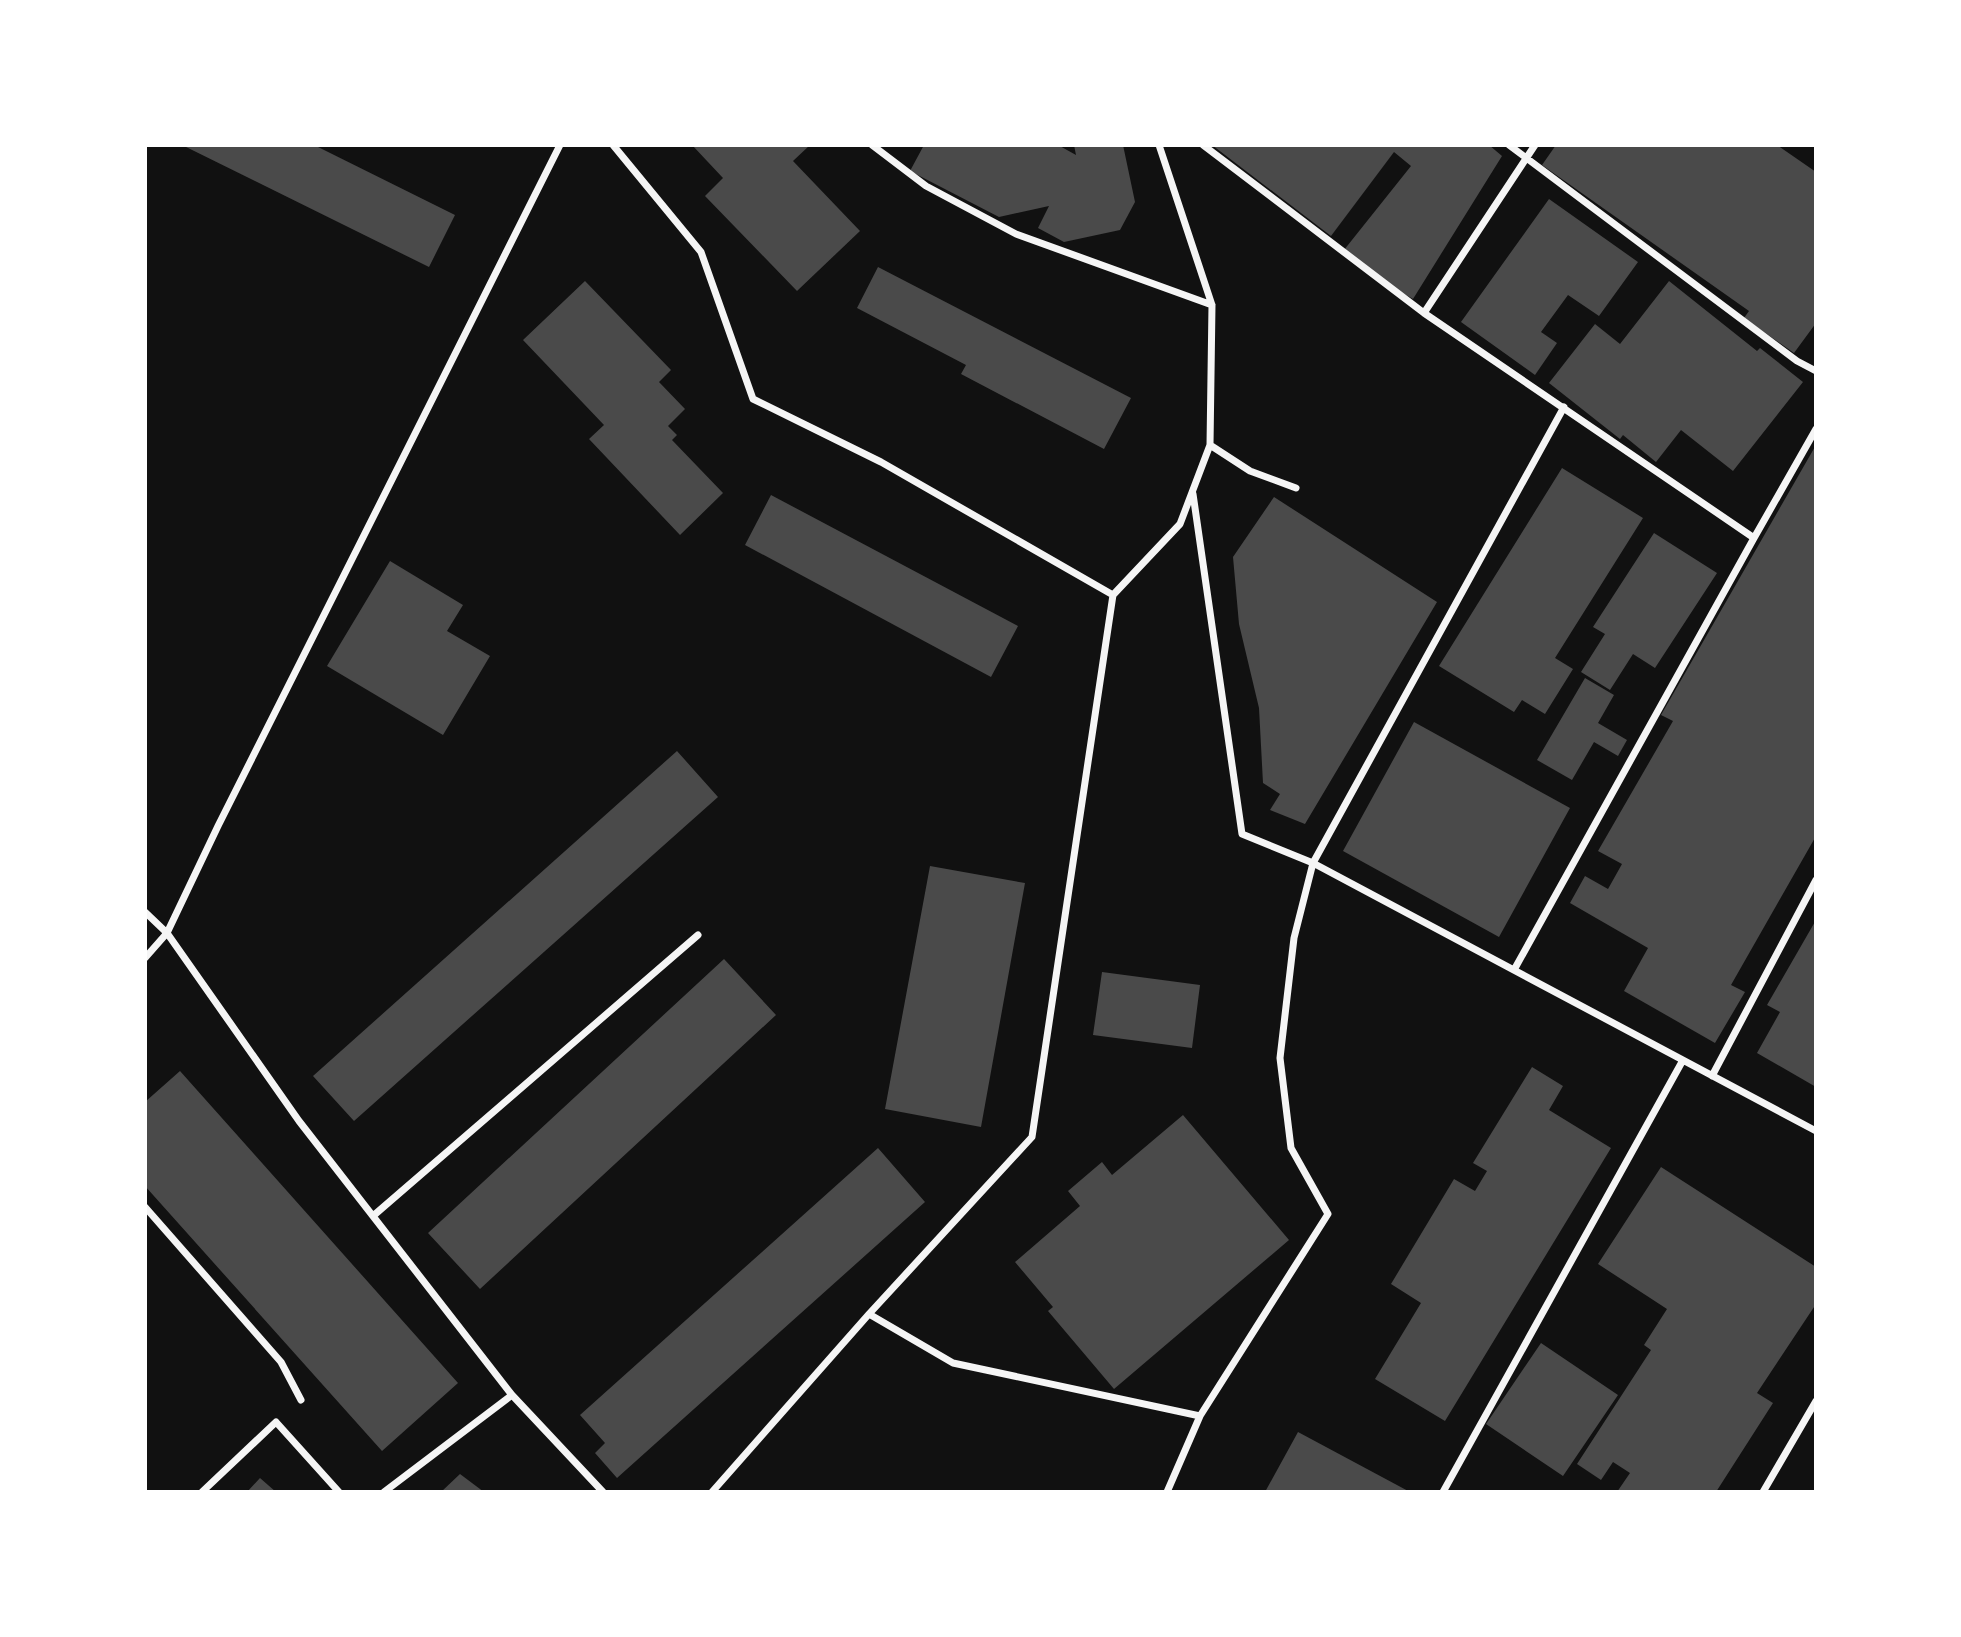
<svg xmlns="http://www.w3.org/2000/svg" width="1961" height="1637" viewBox="0 0 1961 1637" font-family="'Roboto Condensed',sans-serif">
	<style>
		.building { fill: #4a4a4a }
		.lines { fill: none; stroke-linecap: round; stroke-linejoin: round }
		.minor { stroke: #f5f5f5; stroke-width: 7 }
	</style>
	<rect width="100%" height="100%" fill="#111"/>
	<path class="building" d="M182,145H314L455,215L429,267Z
		M692,145H810L793,161L860,231L797,291L705,196L723,178Z
		M924,145H1058L1076,155L1074,145H1123L1135,202L1120,230L1064,242L1038,228L1049,206L999,217L910,171Z
		M1212,145H1489L1502,156L1413,299L1389,285L1344,250L1411,166L1394,152L1331,236Z
		M1556,145H1777L1816,172V323L1794,353L1744,318L1749,311L1542,165Z
		M1549,199L1638,262L1599,316L1568,295L1541,332L1557,343L1535,375L1461,322Z
		M878,267L1131,398L1104,449L961,374L966,365L857,308Z
		M585,281L671,370L659,382L685,409L668,426L677,435L672,440L723,493L680,535L589,439L604,425L523,340Z
		M1669,281L1757,351L1760,348L1803,382L1733,471L1681,430L1656,462L1623,435L1620,439L1549,383L1595,324L1620,344Z
		M1816,445V836L1731,985L1745,992L1715,1043L1624,991L1648,948L1570,903L1585,876L1608,889L1622,864L1598,851L1673,721L1661,715Z
		M1562,468L1643,518L1555,658L1573,669L1545,714L1522,700L1514,712L1439,666Z
		M771,495L1018,626L991,677L745,545Z
		M1274,497L1437,602L1305,824L1270,810L1280,794L1263,783L1259,708L1239,624L1233,557Z
		M1654,533L1717,573L1655,668L1633,654L1610,690L1581,672L1605,634L1593,627Z
		M390,561L463,605L447,631L490,656L443,735L327,666Z
		M1585,678L1614,695L1598,723L1627,740L1618,756L1594,742L1572,780L1537,760Z
		M1414,722L1570,808L1499,937L1343,851Z
		M677,751L718,797L354,1121L313,1076Z
		M930,866L1025,883L981,1127L885,1109Z
		M1816,920V1087L1757,1053L1780,1012L1767,1005Z
		M724,959L776,1015L480,1289L428,1233Z
		M1102,972L1200,985L1192,1048L1093,1035Z
		M1532,1067L1563,1086L1549,1110L1611,1148L1445,1421L1375,1379L1421,1303L1391,1284L1454,1179L1475,1191L1487,1171L1473,1163Z
		M180,1071L458,1383L382,1451L145,1186V1102Z
		M1183,1115L1289,1240L1114,1389L1048,1311L1053,1307L1015,1262L1080,1206L1068,1191L1102,1162L1112,1175Z
		M878,1148L925,1202L617,1478L595,1453L605,1443L580,1415Z
		M1661,1167L1816,1267V1304L1757,1393L1773,1403L1716,1492H1617L1630,1473L1613,1462L1601,1480L1577,1464L1651,1350L1644,1345L1667,1309L1598,1264Z
		M1541,1343L1618,1395L1563,1476L1486,1424Z
		M1298,1432L1410,1492H1265Z
		M460,1474L484,1492H441Z
		M260,1478L276,1492H247Z"/>
	<g class="lines">
		<path class="minor" d="M613,145L701,252L753,399L881,462L1113,595
			M872,145L926,186L1016,234L1212,305
			M1159,145L1212,305L1210,445L1180,524L1113,595L1032,1137L869,1314L953,1363L1200,1416L1328,1214L1291,1148L1280,1058L1294,938L1313,863L1816,1131
			M1203,145L1424,313L1754,538
			M1509,145L1797,361L1816,371
			M1424,313L1535,145
			M1210,445L1250,471L1296,488
			M1193,494L1242,834L1313,863L1564,407
			M145,912L167,933L299,1121L512,1395L603,1492
			M145,958L167,933L218,826L560,145
			M1514,970L1754,538L1816,429
			M1712,1076L1816,880
			M145,1207L281,1362L301,1400
			M373,1216L698,935
			M202,1492L276,1422L339,1492
			M384,1492L512,1395
			M712,1492L869,1314
			M1167,1492L1200,1416
			M1443,1492L1683,1060
			M1763,1492L1816,1401"/>
	</g>
	<rect width="1961" height="1637" fill="none" stroke="#ffffff" stroke-width="294"/>
</svg>
